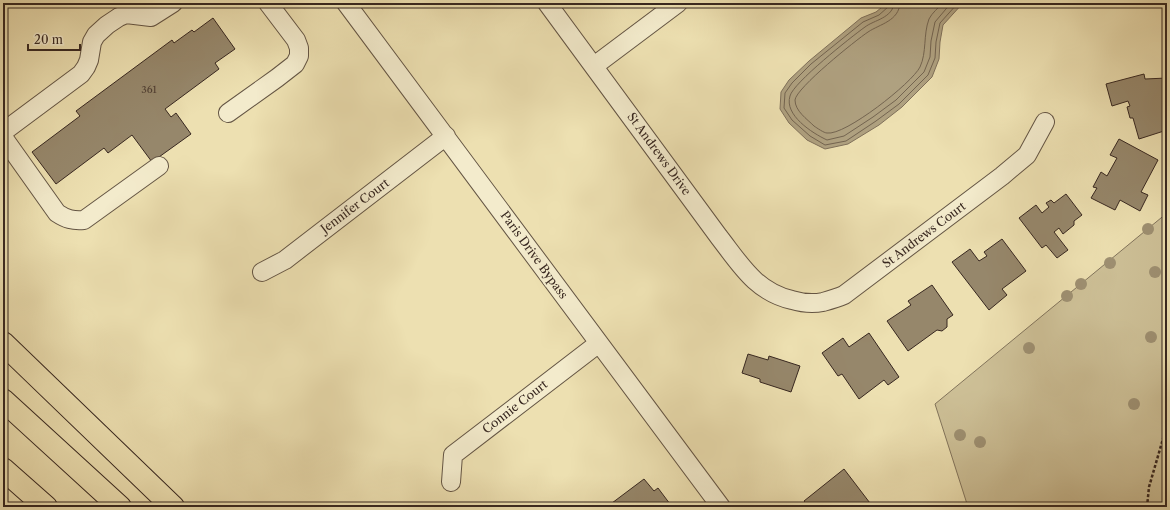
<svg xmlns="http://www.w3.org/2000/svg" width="1170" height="510" viewBox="0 0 1170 510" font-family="'Libre Caslon Text',serif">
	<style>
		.green { fill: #cec198; stroke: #82745c }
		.water { fill: #afa180; stroke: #7f705a }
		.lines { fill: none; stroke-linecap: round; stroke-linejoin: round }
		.shore { stroke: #736450; stroke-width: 1 }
		.building { fill: #96876b; stroke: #372720 }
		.minor-casing { stroke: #645544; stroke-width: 20 }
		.highway-casing { stroke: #372720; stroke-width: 24 }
		.path { stroke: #372720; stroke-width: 2.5; stroke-dasharray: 3 2; stroke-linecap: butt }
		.minor { stroke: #f3ebcc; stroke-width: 18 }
		.highway { stroke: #ede0b1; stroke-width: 22 }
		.tree { fill: #9e9072 }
		.labels { text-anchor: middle; stroke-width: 4; stroke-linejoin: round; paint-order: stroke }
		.number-label { font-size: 10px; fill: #4f3f33 }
		.street-label { font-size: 12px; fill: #372720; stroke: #f3ebcc }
	</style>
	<rect width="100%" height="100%" fill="#ede0b1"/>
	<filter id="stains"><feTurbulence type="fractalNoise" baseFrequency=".005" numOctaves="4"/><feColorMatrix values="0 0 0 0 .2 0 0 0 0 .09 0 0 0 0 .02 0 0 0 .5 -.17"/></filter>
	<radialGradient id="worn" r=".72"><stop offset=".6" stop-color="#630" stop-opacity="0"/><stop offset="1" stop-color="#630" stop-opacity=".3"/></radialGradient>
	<path class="green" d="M1167,213V507H968L935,404Z"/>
	<path class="water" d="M887,3H963L943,25L940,42L939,59L932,77L902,107L879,125L848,144L825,149L807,140L789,123L780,109L781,92L789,80L809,61L861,18L876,12Z"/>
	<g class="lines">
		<path class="shore" d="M889,3L888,7L879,15L863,22L811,64L792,83L785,93L784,108L792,120L810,136L825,145L846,141L876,121L899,104L928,75L935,58L936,42L940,23L958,3
			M894,3C893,18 874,20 865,27C851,37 793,83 790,96C784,115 812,133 827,140L844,136L873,117L896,100L924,72L930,57L931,41L935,22L951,3
			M900,3C899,21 880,24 868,32C856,40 796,88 795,100C795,111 807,119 814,126C817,128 824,133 827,133C845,136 912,83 920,67C927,52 923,35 929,19C932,13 938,8 943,3"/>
	</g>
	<path class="building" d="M213,18L235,49L215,63L219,69L165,109L171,117L176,113L191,134L152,162L132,135L108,153L104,148L56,184L32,152L80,116L76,111L172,40L174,43L192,30L194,32Z
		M1144,74L1145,79L1167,78V130L1139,139L1133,118H1130L1127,107L1130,106L1128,101L1112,106L1106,84Z
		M1119,139L1158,160L1141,192L1148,195L1140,211L1120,200L1115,210L1091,198L1097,188L1093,187L1101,172L1107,176L1117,158L1110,155Z
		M1066,194L1082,215L1074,221V225L1063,234L1059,228L1054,232L1068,250L1057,258L1046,245L1042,248L1019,218L1036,205L1042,213L1049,207L1046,203L1051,200L1054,203Z
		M1002,239L1026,271L1002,289L1007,295L989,310L952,262L970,249L979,261L987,256L984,252Z
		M932,285L953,315L947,319V327L942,331L937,330L908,351L887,321L911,305L908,301Z
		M869,333L899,377L888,385L884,380L859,399L842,374L838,376L822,353L843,338L849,347Z
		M748,354L768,360L769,356L800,366L791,392L760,382V379L742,373Z
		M844,469L873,507H809L804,501Z
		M644,479L654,491L658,488L670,504L667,507L608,506Z"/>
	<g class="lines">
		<defs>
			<path id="minor" d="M346,3L721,507
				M547,3L719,237C740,264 756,292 792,300C802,303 813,304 823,302C830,300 837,298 844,295L1002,176L1027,155L1045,122
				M594,66L678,3
				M228,113L277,78L295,64L299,56V48L296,40L268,3
				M3,132L81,74L86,67L89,60L92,42L96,35L107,25L119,17L126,14L151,17L173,3
				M3,137L57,213C66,219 73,221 84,220L159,166
				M262,272L285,260L446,136
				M451,482L453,455L599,343"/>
			<path id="highway" d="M3,343L173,507
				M3,400L120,507
				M3,469L46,507"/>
		</defs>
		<use href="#minor" class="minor-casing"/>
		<use href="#highway" class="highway-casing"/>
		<path class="path" d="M1147,507L1149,487L1167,425"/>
		<use href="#minor" class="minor"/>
		<use href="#highway" class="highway"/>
	</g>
	<g class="tree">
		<circle cx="1148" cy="229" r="6"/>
		<circle cx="1110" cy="263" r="6"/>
		<circle cx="1155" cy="272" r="6"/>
		<circle cx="1081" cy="284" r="6"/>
		<circle cx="1067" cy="296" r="6"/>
		<circle cx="1151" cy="337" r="6"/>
		<circle cx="1029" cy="348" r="6"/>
		<circle cx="1134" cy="404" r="6"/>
		<circle cx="960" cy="435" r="6"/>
		<circle cx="980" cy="442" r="6"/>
	</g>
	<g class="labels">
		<g class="number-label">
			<text x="149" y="93">361</text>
		</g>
		<g class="street-label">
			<text transform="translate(659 154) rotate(54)" y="4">St Andrews Drive</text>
			<text transform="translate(355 206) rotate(-37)" y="4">Jennifer Court</text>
			<text transform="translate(924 235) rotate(-37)" y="4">St Andrews Court</text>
			<text transform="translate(534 255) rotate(54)" y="4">Paris Drive Bypass</text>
			<text transform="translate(515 407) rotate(-38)" y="4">Connie Court</text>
		</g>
	</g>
	<rect width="1170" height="510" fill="none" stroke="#ede0b1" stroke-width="16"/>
	<rect x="4" y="4" width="1162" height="502" fill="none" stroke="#372720" stroke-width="2"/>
	<rect x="8" y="8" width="1154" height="494" fill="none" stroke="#372720"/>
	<path d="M28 44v6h52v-6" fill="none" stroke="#372720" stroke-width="2"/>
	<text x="34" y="44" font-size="12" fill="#372720" stroke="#f3ebcc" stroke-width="3" paint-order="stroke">20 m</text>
	<rect width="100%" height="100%" filter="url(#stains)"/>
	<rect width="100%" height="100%" fill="url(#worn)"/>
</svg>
